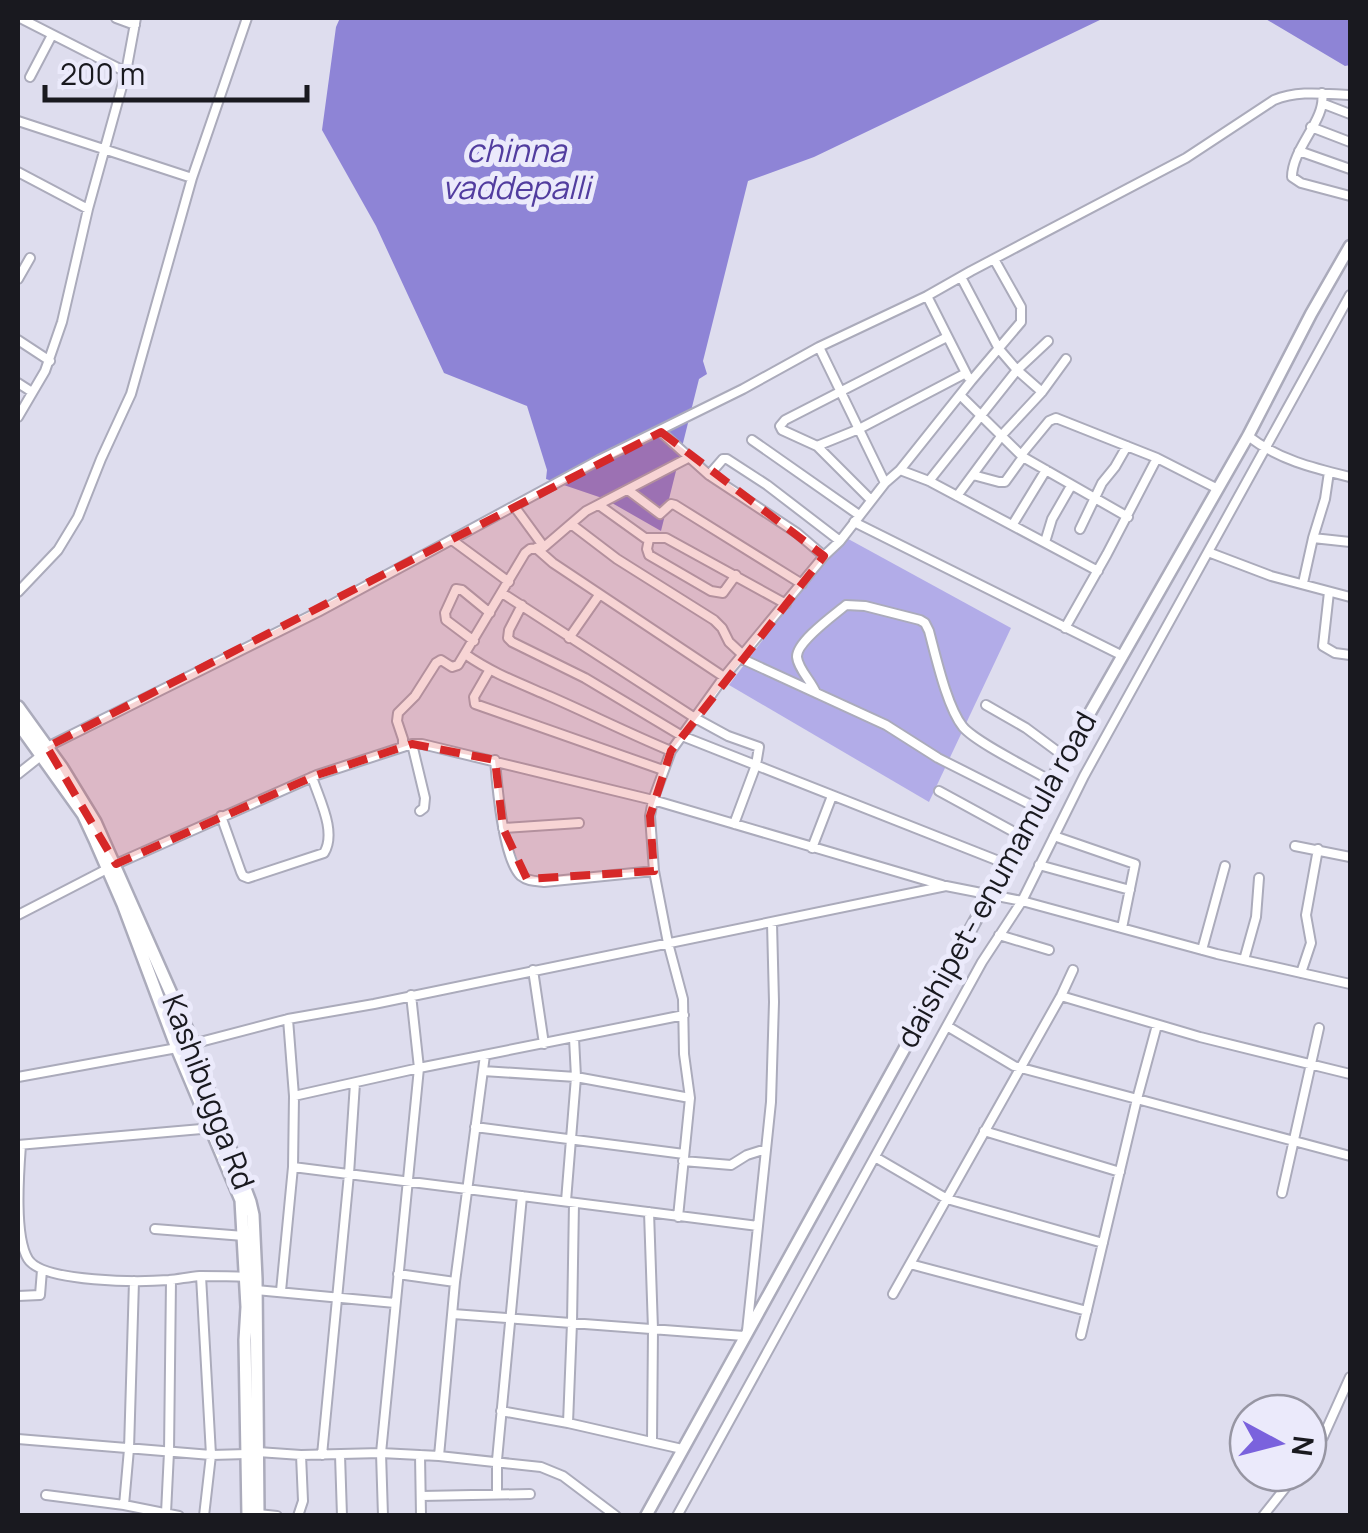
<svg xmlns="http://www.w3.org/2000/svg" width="1368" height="1533" viewBox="0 0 1368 1533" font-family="Manrope,sans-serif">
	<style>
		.green { fill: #b2ace8 }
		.water { fill: #8e84d6 }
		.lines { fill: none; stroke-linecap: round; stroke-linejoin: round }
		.minor-casing { stroke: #ababbb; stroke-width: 12 }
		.tertiary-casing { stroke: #ababbb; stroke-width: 15 }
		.secondary-casing { stroke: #ababbb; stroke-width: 16 }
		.minor { stroke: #fff; stroke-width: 8 }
		.tertiary { stroke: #fff; stroke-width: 10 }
		.secondary { stroke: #fff; stroke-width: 11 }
		.marked { fill: #d62828; fill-opacity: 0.2; stroke: #d62828; stroke-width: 8; stroke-dasharray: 20 12; stroke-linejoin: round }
		.labels { text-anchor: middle; stroke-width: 10; stroke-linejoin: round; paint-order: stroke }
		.street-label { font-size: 30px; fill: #19191f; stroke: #ebeafb }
		.water-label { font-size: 32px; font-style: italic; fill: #523d9f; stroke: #ebeafb }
	</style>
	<rect width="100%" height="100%" fill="#deddee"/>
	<path class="green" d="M841,535L1011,628L929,802L729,685Z"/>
	<path class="water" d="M340,18H1104L814,157L748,181L703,361L707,374L699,379L661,531L605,499L546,479L547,470L527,406L444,373L376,226L322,130L336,27Z
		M1264,18H1350V65L1345,66Z"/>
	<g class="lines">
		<defs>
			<path id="minor" d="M20,18L126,72
				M116,18L135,25
				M30,77L52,35
				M1322,93C1327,119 1292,148 1292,177L1301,183L1350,196
				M1324,104L1350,114
				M18,121L192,178
				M1311,127L1350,142
				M1299,151L1350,169
				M18,172L88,209
				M961,277L999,349L1017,370L1042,392
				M18,279L30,258
				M927,296L968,377
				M947,337L785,420L780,426L782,430L817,446L859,429L966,373
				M18,340L50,361
				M819,347L885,483
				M18,383L32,392
				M960,395L1023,457L1128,517
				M18,417L45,371L62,322L88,209L126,72L136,18
				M661,432L709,475L797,533L824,556
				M1248,436C1279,460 1313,468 1350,477
				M752,440L859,515
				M817,446L871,500
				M1021,455L1049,421L1056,418L1157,458L1218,489
				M900,470L929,481L1098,571
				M1329,472L1325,499L1313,538L1350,542
				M709,475L723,459H727L767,485L840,541
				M973,475L999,482H1005L1023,457
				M929,481L1017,370L1048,341
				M628,490L660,514L671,504L675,505L802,584
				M957,496L1002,435L1042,392L1066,359
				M599,505L645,538H666L786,604
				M514,506L544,547
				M854,522L1123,656
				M571,524L617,559L714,620L722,628L729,642L743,655
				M1013,524L1046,470
				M1080,529L1102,483L1115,467L1127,446
				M649,539L647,549L649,555L711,591L723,593L736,575
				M452,540L509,582
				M1045,542L1052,519L1071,486
				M536,548L553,563L724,677
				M1208,552L1271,576L1350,597
				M1303,583L1313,538
				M18,592L58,550L78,517L101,459L131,394L192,178L247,18
				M1329,592L1323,646L1335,653L1350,655
				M502,593L695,718L728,736L759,747L756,765L734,824
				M522,605L509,630L508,638L512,642L585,678L682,736L1009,865
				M1065,628L1107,554L1157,458
				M569,638L599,595
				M474,641L446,620L445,613L456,589L462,590L490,613
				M465,654C492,673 519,683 549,696C590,714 630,734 671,751
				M740,658L886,725L938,758L1041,810
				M489,671L474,697L475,704L663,770
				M816,693C812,682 798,669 797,657C796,642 834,615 846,605L865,606L920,620L925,623L929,631C936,657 947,707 963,727C977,743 1031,769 1051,781
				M986,705L1026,728L1065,757
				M412,744L425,798L424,808L420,811
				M47,747L318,612L599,460L743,389L819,347L927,296L971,271L1186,158L1274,100C1298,90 1324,94 1350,95
				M403,747V739L397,721L398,713L415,696L436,663L441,660L452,667L458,665L525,553L530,549L544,547L586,511L690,457
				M495,760C497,785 503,860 521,876C527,881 536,881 544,882L654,871
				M18,774L42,755
				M939,791L1025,838
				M221,816L241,872L243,876L248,878L324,853C337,832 319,799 312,777
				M503,828L579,823
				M1054,836L1135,864L1122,928
				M1295,846L1350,857
				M812,848L832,796
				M116,864L317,775L412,744H422L653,800L942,885
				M1039,865L1130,890
				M18,915L107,869
				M999,935L1049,950
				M1202,950L1225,866
				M1244,960L1256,917L1259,878
				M533,970L544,1044
				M1301,973L1311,943L1306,915L1318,849
				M1061,996L1200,1037L1350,1074
				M947,1026L1014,1066L1350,1156
				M483,1071L576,1077L690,1098L678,1217
				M18,1077L177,1048L288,1019L374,1004L946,886L1022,901L1217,954L1350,984
				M294,1096L419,1068L684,1015
				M690,1098L684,1054L683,999L668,943L654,871L650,816L653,800L671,751L724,677L824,556L840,541L885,483L900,470L971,381L1021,322V307L994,259
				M475,1127L684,1154
				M984,1131L1120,1172
				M18,1145L213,1128
				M21,1145C19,1172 14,1236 28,1259C43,1283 142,1282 169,1280C179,1279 189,1277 200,1276C215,1276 230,1276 246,1277
				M875,1157L947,1199L1103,1243
				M683,1161L731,1165L747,1155L766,1149
				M293,1167L758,1226
				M1282,1193L1319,1028
				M566,1201L576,1077L574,1038
				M649,1212L653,1329L652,1441
				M155,1229L244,1236
				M910,1264L1087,1311
				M398,1274L455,1282
				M201,1276L211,1455L204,1516
				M256,1290L395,1303
				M281,1291L293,1167L294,1096L288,1019
				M893,1294L1061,996L1073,970
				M18,1296L40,1295L42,1270
				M453,1314L744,1336
				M747,1331L771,1102L774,1002L772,923
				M1081,1335L1137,1099L1157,1025
				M501,1411L568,1423L682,1449
				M568,1423L572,1323L574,1203
				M18,1439L211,1455L247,1454
				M258,1452L301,1455L381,1453L439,1456L541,1467L563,1476L616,1516
				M322,1455L349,1174L355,1083
				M340,1455L342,1516
				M420,1455L421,1516
				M439,1456L455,1282L485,1055
				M1308,1459L1323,1437L1350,1377
				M497,1494V1460L522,1196
				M46,1495L124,1505L179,1516
				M421,1496L530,1494
				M124,1505L129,1449L134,1281
				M166,1513L169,1452L171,1280
				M258,1514L277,1516
				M298,1516L303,1501L301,1455
				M383,1516L381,1453L419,1068L411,995
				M677,1516L982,962L1022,901L1084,776L1350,295
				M1263,1516L1297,1473"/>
			<path id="tertiary" d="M646,1516L990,894L1041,810L1051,781L1248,436L1311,314L1350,246"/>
			<path id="secondary" d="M18,707L62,768L95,822L193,1043L195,1055L250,1202L253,1215L256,1279L258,1516
				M18,723L83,814L96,842L123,904L177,1048L241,1200L247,1307L245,1340L248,1516"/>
		</defs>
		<use href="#minor" class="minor-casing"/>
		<use href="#tertiary" class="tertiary-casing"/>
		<use href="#secondary" class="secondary-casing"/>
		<use href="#minor" class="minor"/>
		<use href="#tertiary" class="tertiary"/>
		<use href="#secondary" class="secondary"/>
	</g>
	<path class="marked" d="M661,432L824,556L671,751L650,816L654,871L527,879L503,828L495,760L412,744L317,775L116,864L47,747Z"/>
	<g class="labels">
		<g class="street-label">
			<text transform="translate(997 880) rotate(-61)" y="10">daishipet- enumamula road</text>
			<text transform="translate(208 1092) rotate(69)" y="10">Kashibugga Rd</text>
		</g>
		<g class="water-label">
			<text x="516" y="162">chinna<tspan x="516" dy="37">vaddepalli</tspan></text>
		</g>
	</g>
	<rect width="1368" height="1533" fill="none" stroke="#19191f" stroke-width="40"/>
	<g transform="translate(1278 1443) rotate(97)"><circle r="48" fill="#ebeafb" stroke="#9796a3" stroke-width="2.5"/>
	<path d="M0-8L18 38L0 25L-18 38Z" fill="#7a62dd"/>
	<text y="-15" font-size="28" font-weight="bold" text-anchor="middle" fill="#19191f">N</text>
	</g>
	<path d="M45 85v15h262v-15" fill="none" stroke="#19191f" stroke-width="5"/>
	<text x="60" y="85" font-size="30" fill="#19191f" stroke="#ebeafb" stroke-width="8" paint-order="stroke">200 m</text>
</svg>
